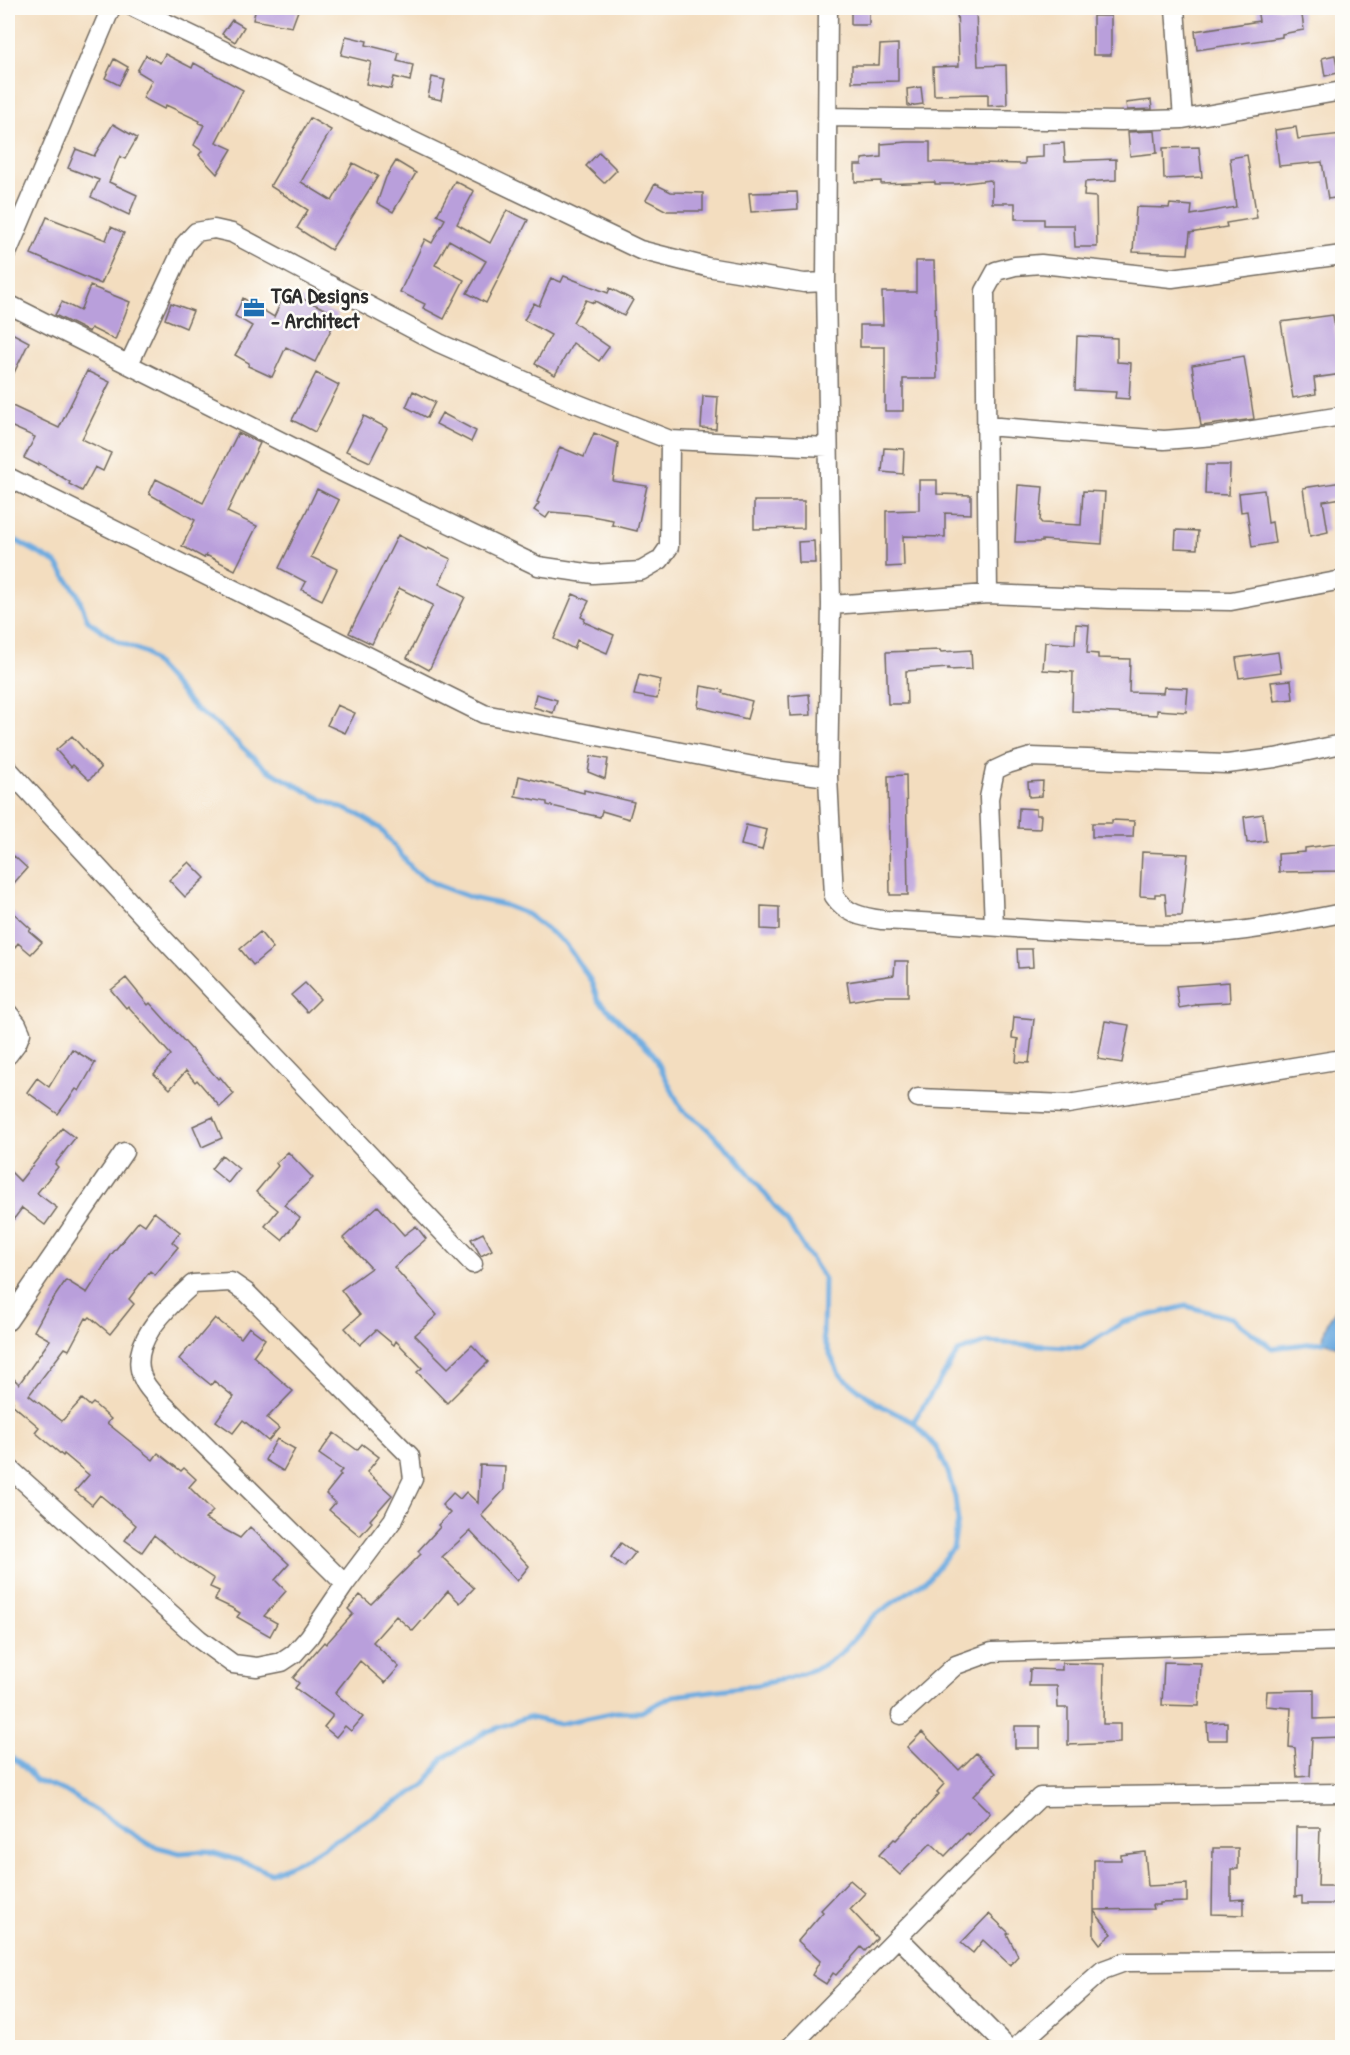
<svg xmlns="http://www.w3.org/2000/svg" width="1350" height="2055" viewBox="0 0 1350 2055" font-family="'Patrick Hand',sans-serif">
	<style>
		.water { fill: #6dabe0; stroke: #4c6b86; stroke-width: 1.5 }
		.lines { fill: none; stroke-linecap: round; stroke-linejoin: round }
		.stream { stroke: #6dabe0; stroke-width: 5 }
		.building { fill: #b99fdb }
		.minor-casing { stroke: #71695f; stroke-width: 21 }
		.minor { stroke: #fff; stroke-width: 18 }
		.labels { text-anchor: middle; stroke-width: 5; stroke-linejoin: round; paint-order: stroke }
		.poi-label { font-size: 22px; font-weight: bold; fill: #2b2b2b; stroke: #fdfcf7; text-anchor: start }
	</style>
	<rect width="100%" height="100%" fill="#fdfcf7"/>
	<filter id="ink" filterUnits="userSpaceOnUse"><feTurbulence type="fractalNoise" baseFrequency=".0167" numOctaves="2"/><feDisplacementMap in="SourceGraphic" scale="12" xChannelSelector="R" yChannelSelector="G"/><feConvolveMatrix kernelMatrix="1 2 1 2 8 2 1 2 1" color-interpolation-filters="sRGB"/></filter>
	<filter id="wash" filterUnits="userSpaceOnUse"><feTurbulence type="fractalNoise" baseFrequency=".008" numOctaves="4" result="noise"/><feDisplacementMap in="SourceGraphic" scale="24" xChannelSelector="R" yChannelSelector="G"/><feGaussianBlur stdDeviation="1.35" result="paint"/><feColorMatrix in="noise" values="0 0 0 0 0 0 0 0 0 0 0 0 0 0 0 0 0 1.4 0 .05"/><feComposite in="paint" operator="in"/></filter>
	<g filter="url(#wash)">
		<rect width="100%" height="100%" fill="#f3ddbf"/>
		<path class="water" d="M1342,1302V1348L1323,1342C1324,1324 1331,1315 1342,1302Z"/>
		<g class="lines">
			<path class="stream" d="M8,536L56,563L77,593L88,621L117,641L146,653L195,709L219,726L266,769L325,801L359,815L380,828L414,871L437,885L472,898L504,905L527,914L565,943L591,981L598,1000L653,1053L682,1110L704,1126L736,1157L788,1223L824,1279L823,1338L839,1374L876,1403L913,1422L937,1448L948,1472L955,1497L958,1521L953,1548L929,1578L875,1615L841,1653L820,1667L788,1678L757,1685L673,1696L641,1712H616L559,1724L527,1717L486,1732L443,1758L425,1785L307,1857L271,1873L241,1861L207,1851L180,1853L150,1845L65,1791L37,1781L19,1762L8,1756
				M913,1422L958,1352L987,1342L1082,1348L1123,1322L1186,1306L1232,1318L1272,1348L1323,1342L1328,1338"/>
		</g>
		<g id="blocks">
			<path class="building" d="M256,8H299L292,27L253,20Z
				M957,8H976L978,66L1006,65L1007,105L988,106V94L934,95L933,67L959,66Z
				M1257,8H1301L1304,30L1282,34V37L1197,50L1195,31L1259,21Z
				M851,11H869V25H851Z
				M1093,16H1111V55H1093Z
				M232,20L244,27L235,42L222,34Z
				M346,36L367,41L366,45L399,53L397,61L413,65L410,81L394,77L391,89L366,84L371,62L341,55Z
				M898,44V81L852,82V65H879L880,45Z
				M165,54L192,68L194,63L243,90L216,142L232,149L217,174L199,155L202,151L194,145L204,125L199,123L200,121L166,105L164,109L143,98L152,80L137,71L146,55L160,63Z
				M1335,55L1338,73L1325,76L1322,58Z
				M114,59L128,67L119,85L105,78Z
				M432,77L445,80L441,100L428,97Z
				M921,87L923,104L908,106L907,89Z
				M1151,100L1152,109L1127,110L1126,103Z
				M310,118L331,130L301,182L332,201L353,163L378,176L331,250L297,228L308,210L270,186Z
				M113,124L137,138L125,159L120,156L109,182L137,195L129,215L91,197L99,180L68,168L76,149L94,156Z
				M1296,127L1298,139L1342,134V197L1328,199L1322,162L1279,166L1275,130Z
				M1155,131L1157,153L1130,156L1128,132Z
				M908,142H930V162L1025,164V158L1043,157V144L1064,143L1065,161L1116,159V180L1085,182L1084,196L1096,197L1097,247H1075L1074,225H1044V219H1015V203H992V182L990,180L957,184H935V182L881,184V181L855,182V165H862V159L881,157V144Z
				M1199,147L1202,177L1164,179L1163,148Z
				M599,152L617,170L604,183L586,166Z
				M1247,155L1257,218L1226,223L1227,227L1190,233L1188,254L1133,252L1136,207L1169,208L1170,204L1192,206L1191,215L1236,207L1230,158Z
				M396,161L416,173L393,212L377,203L386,177Z
				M455,181L474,191L457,224L490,243L507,210L528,220L486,303L467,293L486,261L449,240L435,265L464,280L444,319L423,308L425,304L400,292L425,239L432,243L445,219L437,215Z
				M655,184L671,192L703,193V211H667L646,200Z
				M797,192L798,209L751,212L749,193Z
				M47,217L106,240L111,227L124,233L101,284L31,254Z
				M916,261H934L937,379H903V411H885V347H860V325H883L882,292H916Z
				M564,276L608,293L610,288L633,300L624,316L595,301L594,303L586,300L573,322L609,347L599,361L573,343L555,375L535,364L551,335L524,320L534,303L539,306L551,278L561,282Z
				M90,286L130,302L115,340L91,328L89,332L55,315L62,302L80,311Z
				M286,291L338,315L315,362L286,347L272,377L248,366L249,363L235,355L252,326L235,316L243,298L274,317Z
				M171,303L193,311L186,328L165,319Z
				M1333,315L1342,374L1314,378L1316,394L1293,398L1281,322Z
				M8,331L29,342L8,385Z
				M1077,336L1117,338V362L1131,363L1129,399L1115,398L1116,392L1075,390Z
				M1244,356L1254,419L1201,426L1192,365Z
				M87,371L110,382L82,439L111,453L103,471L95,467L82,491L69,484L70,482L39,463L38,465L24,458L35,437L8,425V404L59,428Z
				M316,373L339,385L315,432L292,420Z
				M413,391L435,402L427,418L406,407Z
				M703,396L718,397L716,429L701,428Z
				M442,413L476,431L471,442L436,424Z
				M364,416L387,428L370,462L346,451Z
				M238,433L260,443L227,512L257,526L235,570L206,555L204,558L182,546L195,520L149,494L156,479L203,503Z
				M594,433L618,443L613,481L647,486L637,531L612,525L613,520L586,515L550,512L546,518L534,510L539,503L537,502L560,447L584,457Z
				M884,448L904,449L903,474L882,472Z
				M1206,465H1230L1229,495L1205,494Z
				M919,480H937V494L971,495V514L945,513V537L903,536L904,566L886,567V511L919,510Z
				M1342,482V498L1323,501L1328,532L1310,536L1303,488Z
				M1018,485L1043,487L1040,521L1042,523L1081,525L1083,491L1105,492L1102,544L1042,540V542H1015Z
				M317,489L339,500L311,557L337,569L322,600L302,590L306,582L279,568Z
				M1264,490L1268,523L1272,522L1275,543L1252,547L1247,511L1241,512L1239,493Z
				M754,501H804V528L754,529Z
				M1176,530L1198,531L1197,549L1175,548Z
				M398,535L427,550L428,548L451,559L439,584L465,597L429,670L407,658L433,605L399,588L372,644L349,633Z
				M814,541L815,563H799L798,542Z
				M573,594L589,601L581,617L585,619L584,622L614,635L607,653L577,640L574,649L554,639Z
				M1076,624L1089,625L1087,653L1098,654V658L1130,659L1129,692L1163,693L1164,687L1188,688L1186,712L1157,710V715L1072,711L1073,672L1043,670L1045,642L1075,644Z
				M940,650L941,652L971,650L972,669L948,670L949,668L906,671L907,704H888L886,652Z
				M1278,652L1281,672L1239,678L1236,658Z
				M639,675L661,680L657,699L634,695Z
				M1291,680L1293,699L1274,701L1271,682Z
				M701,686L723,690L722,693L752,701L747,719L698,707Z
				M536,694L557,700L553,713L533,707Z
				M809,694L811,715L790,716L789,696Z
				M337,705L355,713L345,733L327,725Z
				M72,736L101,768L89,780L73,765L71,767L56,750Z
				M591,756L608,759L605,779L588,772Z
				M906,775L908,895H890L888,776Z
				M519,776L584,793V790L634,802L629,819L602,811L600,817L547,805V802L515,796Z
				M1043,781L1042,796L1029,797L1028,782Z
				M1019,808L1036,809V815H1041L1040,829L1018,828Z
				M1263,814L1266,841L1247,843L1244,817Z
				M1112,820L1134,821L1133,837H1092V823H1112Z
				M746,825L767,830L762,850L741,845Z
				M1342,843V871L1279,872L1278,854L1305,852V848Z
				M1142,852L1188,854L1182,916H1167L1165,894H1155V897L1140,896Z
				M14,856L27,868L8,890V863Z
				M189,862L205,878L185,897L169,880Z
				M761,906L779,907V930L761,929Z
				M8,908L31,929L29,931L42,942L31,954L18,943L15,947L8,940Z
				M260,932L273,948L253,965L240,949Z
				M1017,949H1032L1033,967L1018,968Z
				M895,961H908V996H878L850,1001L847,982L894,975Z
				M126,978L148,1005L150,1003L218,1079L220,1077L234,1094L220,1107L197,1080L195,1082L186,1071L170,1089L154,1074L171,1055L128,1006L126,1008L111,990Z
				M1229,982L1230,1002L1196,1004L1197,1005L1179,1008L1176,986Z
				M305,983L320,999L307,1012L291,995Z
				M1014,1017L1034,1019L1029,1063L1016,1062L1018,1039L1012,1038Z
				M1105,1021L1129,1025L1122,1063L1098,1059Z
				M72,1049L95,1063L79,1091L76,1089L58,1114L27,1092L37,1078L49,1087Z
				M213,1117L222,1138L202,1147L193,1126Z
				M62,1128L75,1138L55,1164L58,1167L37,1193L57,1208L45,1225L22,1208L8,1227V1169L20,1181Z
				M288,1152L313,1178L284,1205L300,1218L282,1240L265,1226L278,1210L256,1192L278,1166L276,1163Z
				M222,1155L239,1169L228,1183L211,1169Z
				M378,1206L404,1235L416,1226L426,1239L394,1267L437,1315L415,1335L448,1368L472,1345L488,1362L447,1403L417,1372L422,1368L396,1341L394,1345L376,1330L360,1345L345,1328L360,1315L341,1290L371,1268L343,1238Z
				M154,1212L180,1232L172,1242L178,1247L155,1275L150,1271L129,1299L134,1304L110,1334L90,1317L88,1319L86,1318L69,1350L65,1348L29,1395L62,1421L82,1399L90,1406L93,1403L111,1419L107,1423L153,1460L158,1453L181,1471L184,1468L196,1479L189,1487L213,1511L205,1519L240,1538L250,1527L289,1564L275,1580L286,1591L264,1616L277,1623L270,1636L237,1617L240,1613L232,1608L215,1600L219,1591L210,1587L214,1579L181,1557L154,1535L142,1552L125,1540L136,1525L100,1495L92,1505L75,1491L89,1475L64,1454L63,1456L35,1432L39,1427L12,1404L13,1402L8,1398V1387L14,1379L19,1384L50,1340L34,1331L45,1311L66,1280L87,1293L111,1255L139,1221L145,1225Z
				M483,1233L492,1250L481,1256L471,1239Z
				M215,1318L241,1338L249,1327L265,1339L253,1356L293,1391L267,1418L279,1428L268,1441L243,1420L233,1433L216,1421L234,1397L214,1381L211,1385L179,1359L190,1346L191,1347Z
				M334,1433L357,1450L362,1444L379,1457L367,1472L392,1495L370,1520L372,1522L360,1536L329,1510L335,1503L326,1494L341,1475L339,1473L342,1470L319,1454Z
				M277,1439L295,1449L283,1471L265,1460Z
				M480,1465L505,1466L504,1490L481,1515L529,1566L517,1581L470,1531L442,1557L474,1588L460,1603L448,1591L413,1631L396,1616L373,1642L399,1667L385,1683L360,1661L335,1693L363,1717L351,1731L345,1726L336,1737L324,1727L332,1717V1715L295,1688L299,1683L293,1678L324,1642L326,1644L353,1614L348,1609L360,1595L371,1604L421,1554L418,1551L440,1527L438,1525L450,1513L442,1505L453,1493L460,1499L466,1492L478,1503Z
				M621,1543L635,1553L624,1567L611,1557Z
				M1164,1662L1201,1663L1199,1706L1162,1705Z
				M1062,1663L1104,1664L1103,1724H1120V1743L1068,1745V1708H1058L1057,1686H1029L1030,1669L1062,1670Z
				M1314,1690V1719L1341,1718L1342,1737L1312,1738L1310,1776L1297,1777L1295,1748L1289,1747L1291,1708L1266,1706L1267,1691Z
				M1227,1722V1740H1208L1207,1723Z
				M1015,1726H1040V1748H1015Z
				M922,1732L959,1770L976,1753L996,1773L973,1796L990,1813L969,1835L967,1833L945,1856L931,1843L900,1875L879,1855L894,1839L896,1840L939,1794L937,1792L944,1784L907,1747Z
				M1296,1827H1320L1318,1886H1342V1904H1302V1896L1295,1897Z
				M1213,1848H1238V1869H1231V1900L1244,1899V1915L1212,1914Z
				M1145,1852L1148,1886L1187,1884V1902L1160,1903V1905H1152L1153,1909L1094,1910V1860H1121V1855Z
				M850,1880L865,1893L850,1909L877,1938L865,1951L861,1947L836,1975L833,1973L826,1984L812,1975L820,1961L798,1941L823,1912L821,1910Z
				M1094,1911L1112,1934L1100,1944L1094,1936Z
				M989,1914L1009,1933L1007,1934L1018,1956L1010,1965L983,1940L973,1953L961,1943Z"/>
		</g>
	</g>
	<g filter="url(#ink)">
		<use href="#blocks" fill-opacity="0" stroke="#71695f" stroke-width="1.5"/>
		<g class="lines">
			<defs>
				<path id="minor" d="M135,8L640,250L707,267L804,283L826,282
					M828,8L826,282L831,605L828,777L834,896C846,914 862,917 882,920C989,924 1096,938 1202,934C1249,932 1296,922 1342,913
					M1175,8L1183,119
					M827,117L1122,121L1183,119L1342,91
					M8,251L111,8
					M8,304L342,472L538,566L593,574L641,571L660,560L669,547L670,440
					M129,364L185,244L196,232L214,229L232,233L439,343L568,400L670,440L828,447
					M986,426L1164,440L1215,436L1342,416
					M8,477L484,714L774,770L828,777
					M988,594L1109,599L1231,601L1342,580
					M831,605L988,594L985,291L996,271L1015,266L1041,264L1172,278L1342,255
					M8,769L162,937L473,1264
					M994,926L989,798L995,770L1008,764L1031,757L1227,764L1275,758L1342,744
					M8,1013L17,1024L21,1033L17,1043L8,1055
					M918,1098L1068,1104L1342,1059
					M8,1321L124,1152
					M8,1467L199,1639L233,1664L257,1667L282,1662L294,1654L309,1637L345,1584L393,1520L413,1479L410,1456L247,1293L231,1282L193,1284C169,1306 125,1344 144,1381C149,1391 160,1401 168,1409L345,1584
					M901,1715L956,1665L992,1652L1342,1641
					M898,1937L1008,2048
					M789,2048L968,1866L1040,1797L1342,1793
					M1015,2048L1103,1970L1125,1962L1342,1961"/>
			</defs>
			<use href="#minor" class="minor-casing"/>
			<use href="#minor" class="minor"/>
		</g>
	</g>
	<defs>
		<symbol id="office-bare" viewBox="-9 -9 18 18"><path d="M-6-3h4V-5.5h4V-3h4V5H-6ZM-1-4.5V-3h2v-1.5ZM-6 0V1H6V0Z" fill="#1f6fb2" stroke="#fdfcf7" stroke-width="2.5" paint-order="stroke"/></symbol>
	</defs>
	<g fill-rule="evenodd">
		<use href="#office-bare" x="239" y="293" width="30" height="30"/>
	</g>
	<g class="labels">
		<g class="poi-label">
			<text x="271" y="303">TGA Designs<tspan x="271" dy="25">- Architect</tspan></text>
		</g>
	</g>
	<rect width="1350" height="2055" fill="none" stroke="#fdfcf7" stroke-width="30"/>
</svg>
